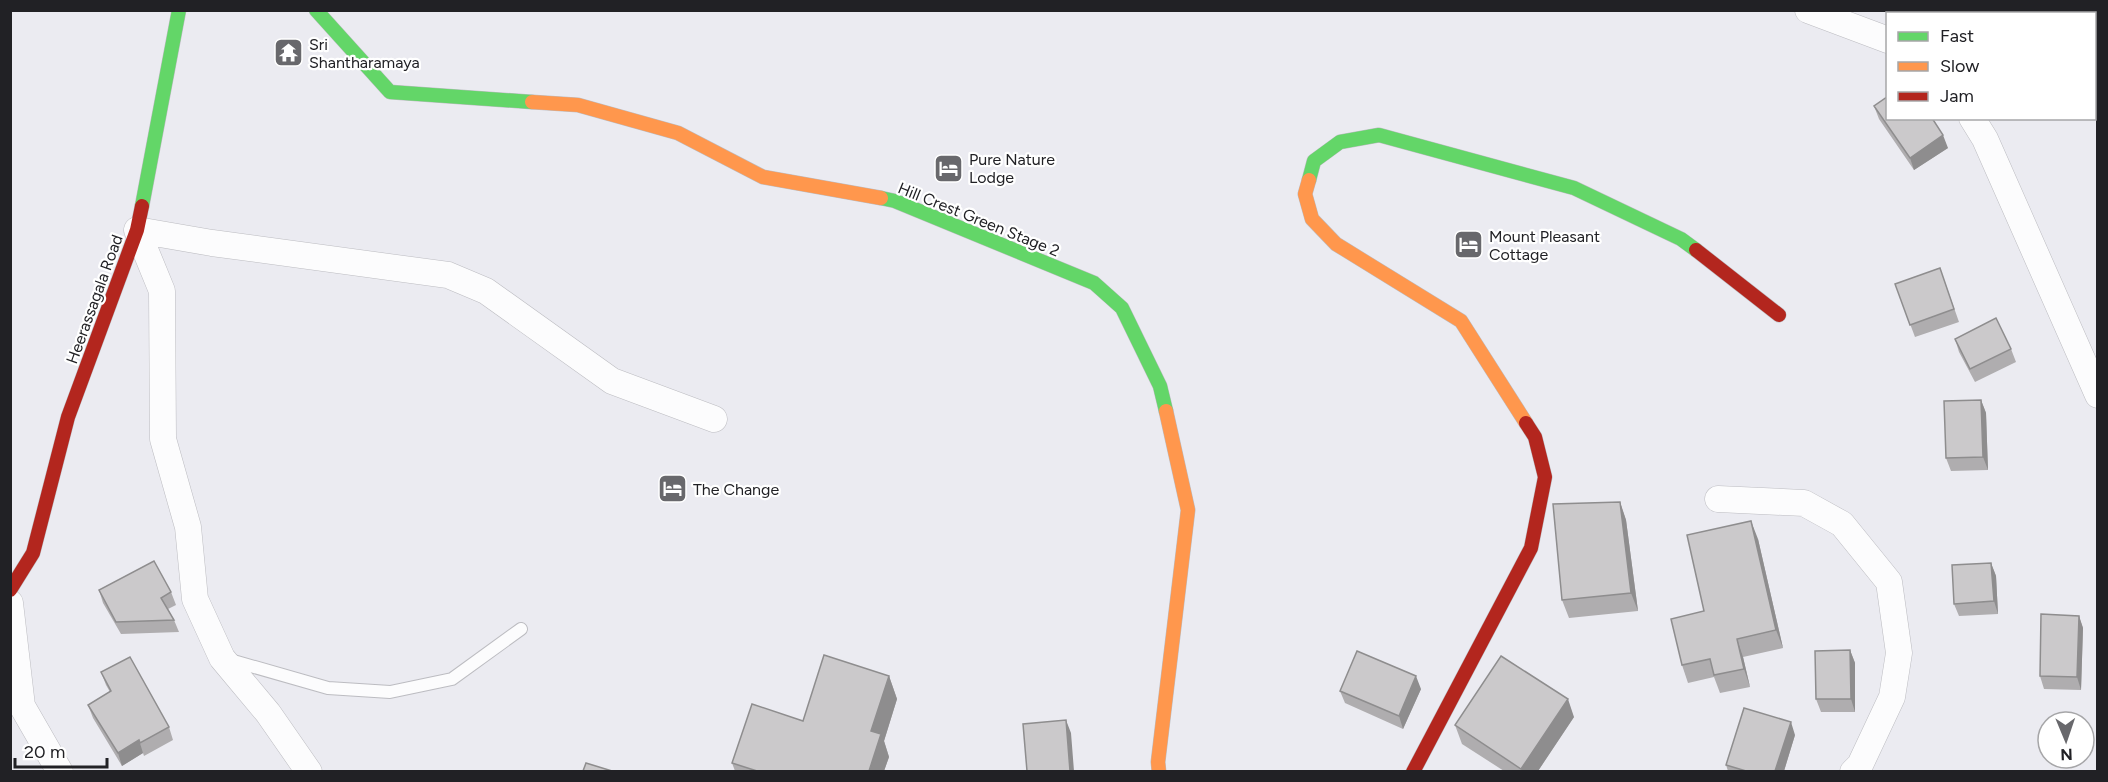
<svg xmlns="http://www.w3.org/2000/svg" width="2108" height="782" viewBox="0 0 2108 782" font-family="Figtree,sans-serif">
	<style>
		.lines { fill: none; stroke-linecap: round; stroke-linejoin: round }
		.lane-casing { stroke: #bcbcc1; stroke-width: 14 }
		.street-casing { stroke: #bcbcc1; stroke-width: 27 }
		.fast-casing { stroke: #bcbcc1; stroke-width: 15 }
		.slow-casing { stroke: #bcbcc1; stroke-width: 15 }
		.jam-casing { stroke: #bcbcc1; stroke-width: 15 }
		.lane { stroke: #fcfcfd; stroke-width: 12 }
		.street { stroke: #fcfcfd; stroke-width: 26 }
		.fast { stroke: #63d668; stroke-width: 14 }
		.slow { stroke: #ff974d; stroke-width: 14 }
		.jam { stroke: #b3261e; stroke-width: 14 }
		.wall { fill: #afadaf }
		.shaded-wall { fill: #8e8d8e }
		.building { fill: #cbc9cb; stroke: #8e8d8e; stroke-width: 1.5 }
		.labels { text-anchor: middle; stroke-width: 4.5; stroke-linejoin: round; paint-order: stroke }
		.poi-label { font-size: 16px; fill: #212125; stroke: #fff; text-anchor: start }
		.street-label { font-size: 16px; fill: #212125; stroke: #fff }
	</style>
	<rect width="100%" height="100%" fill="#ebebf1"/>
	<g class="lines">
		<defs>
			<path id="lane" d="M230,660L328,688L390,692L452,679L521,629"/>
			<path id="street" d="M1808,10L1888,40
				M1972,118L1985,139L2098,395
				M137,230L212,243L448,275L486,291L612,381L714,419
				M137,230L162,291L163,439L188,527L195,599L222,658L268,713L309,772
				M1718,499L1804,503L1842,524L1889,582L1899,653L1892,697L1860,765L1853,772
				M10,603L22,706L60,772"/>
			<path id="fast" d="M316,10L390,92L532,102
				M1309,180L1314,161L1340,142L1379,135L1574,188L1681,239L1696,250
				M881,198L895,201L1094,283L1122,308L1160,386L1166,411
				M142,206L179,10"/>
			<path id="slow" d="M532,102L578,105L678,133L763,177L881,198
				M1309,180L1305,194L1312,219L1336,244L1461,321L1526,423
				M1159,772L1158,762L1188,510L1166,411"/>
			<path id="jam" d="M1696,250L1779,315
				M10,590L33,553L68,417L137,230L142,206
				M1413,772L1531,548L1545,477L1535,437L1526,423"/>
		</defs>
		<use href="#lane" class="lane-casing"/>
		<use href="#street" class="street-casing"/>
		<use href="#fast" class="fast-casing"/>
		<use href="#slow" class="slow-casing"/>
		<use href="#jam" class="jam-casing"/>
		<use href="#lane" class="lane"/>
		<use href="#street" class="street"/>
		<use href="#fast" class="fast"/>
		<use href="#slow" class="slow"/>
		<use href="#jam" class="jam"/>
	</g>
	<path class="wall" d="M1874,106L1948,148L1914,170L1879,119Z
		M1940,268L1959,322L1915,337L1895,284Z
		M1955,339L2011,349L2016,362L1975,382L1959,352Z
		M1981,400L1986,413L1988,470L1951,471L1946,458Z
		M1620,502L1626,520L1638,611L1569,618L1562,600Z
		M1758,539L1783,648L1743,657L1750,687L1720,693L1714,677L1688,683L1682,665L1704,611Z
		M1991,563L1996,576L1998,614L1959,616L1954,604Z
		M99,590L171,592L176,605L168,609L174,620L179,632L121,634L103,603Z
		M2079,616L2083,628L2081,690L2044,689L2040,676Z
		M1850,650L1855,663V712H1821L1816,699Z
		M101,672L169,727L173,740L144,756L143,753L122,766L93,718L88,705L110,692L106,685Z
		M889,676L897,699L884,741L889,757L884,771H735L732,763Z
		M1421,689L1403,729L1345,703L1340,691Z
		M1574,717L1538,771H1504L1462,744L1455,725Z
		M1795,735L1784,771H1728L1726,765Z"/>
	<path class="shaded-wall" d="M1943,135L1948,148L1914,170L1910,158Z
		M1981,400L1986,413L1988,470L1983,457Z
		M1620,502L1626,520L1638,611L1631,593Z
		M1751,521L1758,539L1783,648L1776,630Z
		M1991,563L1996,576L1998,614L1994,601Z
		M2079,616L2083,628L2081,690L2077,677Z
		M1737,639L1743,657L1750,687L1744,669Z
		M1850,650L1855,663V712L1851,699Z
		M889,676L897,699L884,741L889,757L884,771H869L871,731Z
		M1416,676L1421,689L1403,729L1399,716Z
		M1568,699L1574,717L1538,771H1522L1521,769Z
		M1066,720L1071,733L1074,771H1070Z
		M1791,722L1795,735L1784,771H1775Z
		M139,740L143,753L122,766L118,753Z"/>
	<path class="building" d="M1887,97V118H1932L1943,135L1910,158L1874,106Z
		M1940,268L1954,309L1910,325L1895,284Z
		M1996,318L2011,349L1970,369L1955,339Z
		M1981,400L1983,457L1946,458L1944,401Z
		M1620,502L1631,593L1562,600L1553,504Z
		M1751,521L1776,630L1737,639L1744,669L1714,675L1710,659L1682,665L1671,619L1704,611L1687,535Z
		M154,561L171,592L161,598L174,620L116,622L99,590Z
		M1991,563L1994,601L1954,604L1952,565Z
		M2041,614L2079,616L2077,677L2040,676Z
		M1850,650L1851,699H1816L1815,651Z
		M1357,651L1416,676L1399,716L1340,691Z
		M824,655L889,676L871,731L881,734L869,771H757L732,763L752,704L803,721Z
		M1501,656L1568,699L1521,769L1455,725Z
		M130,657L169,727L140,743L139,740L118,753L88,705L111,691L101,672Z
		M1744,708L1791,722L1775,771H1746L1726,765Z
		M1066,720L1070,771H1027L1023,724Z
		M586,763L612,771H614H583Z"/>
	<defs>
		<symbol id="temple-square" viewBox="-11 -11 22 22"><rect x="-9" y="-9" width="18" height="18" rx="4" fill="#68686c" stroke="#fff"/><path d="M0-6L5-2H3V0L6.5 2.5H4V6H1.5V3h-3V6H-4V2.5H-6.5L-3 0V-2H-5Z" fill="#fff"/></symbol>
		<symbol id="hotel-square" viewBox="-11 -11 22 22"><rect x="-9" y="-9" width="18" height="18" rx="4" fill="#68686c" stroke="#fff"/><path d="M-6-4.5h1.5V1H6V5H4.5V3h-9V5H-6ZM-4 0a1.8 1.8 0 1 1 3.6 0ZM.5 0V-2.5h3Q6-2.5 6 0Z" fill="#fff"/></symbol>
	</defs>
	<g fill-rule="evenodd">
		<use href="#temple-square" x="272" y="36" width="33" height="33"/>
		<use href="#hotel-square" x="932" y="152" width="33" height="33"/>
		<use href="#hotel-square" x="1452" y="228" width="33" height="33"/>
		<use href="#hotel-square" x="656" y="472" width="33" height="33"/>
	</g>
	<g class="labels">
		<g class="poi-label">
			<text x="309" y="50">Sri<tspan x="309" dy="18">Shantharamaya</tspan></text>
			<text x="969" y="165">Pure Nature<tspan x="969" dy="18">Lodge</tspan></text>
			<text x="1489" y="242">Mount Pleasant<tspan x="1489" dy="18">Cottage</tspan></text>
			<text x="693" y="495">The Change</text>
		</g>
		<g class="street-label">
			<text transform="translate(979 219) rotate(22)" y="6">Hill Crest Green Stage 2</text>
			<text transform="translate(94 299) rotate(-70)" y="6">Heerassagala Road</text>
		</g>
	</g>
	<rect width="2108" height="782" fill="none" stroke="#212125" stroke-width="24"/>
	<rect x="1886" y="12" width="210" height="108" fill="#ffffff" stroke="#a6a6a8" stroke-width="1.5"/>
	<rect x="1898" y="32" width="30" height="9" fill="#63d668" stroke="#a6a6a8" stroke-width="1.5"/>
	<text x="1940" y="42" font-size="18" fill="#212125">Fast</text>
	<rect x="1898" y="62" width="30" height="9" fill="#ff974d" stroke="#a6a6a8" stroke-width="1.5"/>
	<text x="1940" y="72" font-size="18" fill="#212125">Slow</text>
	<rect x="1898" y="92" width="30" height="9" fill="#b3261e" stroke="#a6a6a8" stroke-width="1.5"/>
	<text x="1940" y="102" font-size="18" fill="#212125">Jam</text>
	<g transform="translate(2066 740) rotate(178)"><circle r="28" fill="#ffffff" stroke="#a6a6a8" stroke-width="1.5"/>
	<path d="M0-4.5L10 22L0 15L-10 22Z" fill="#68686c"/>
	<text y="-9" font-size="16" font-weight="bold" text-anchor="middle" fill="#212125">N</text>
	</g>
	<path d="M15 758v9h92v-9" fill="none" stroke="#212125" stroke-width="3"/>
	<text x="24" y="758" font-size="18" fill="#212125" stroke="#ffffff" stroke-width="4.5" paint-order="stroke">20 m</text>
</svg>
